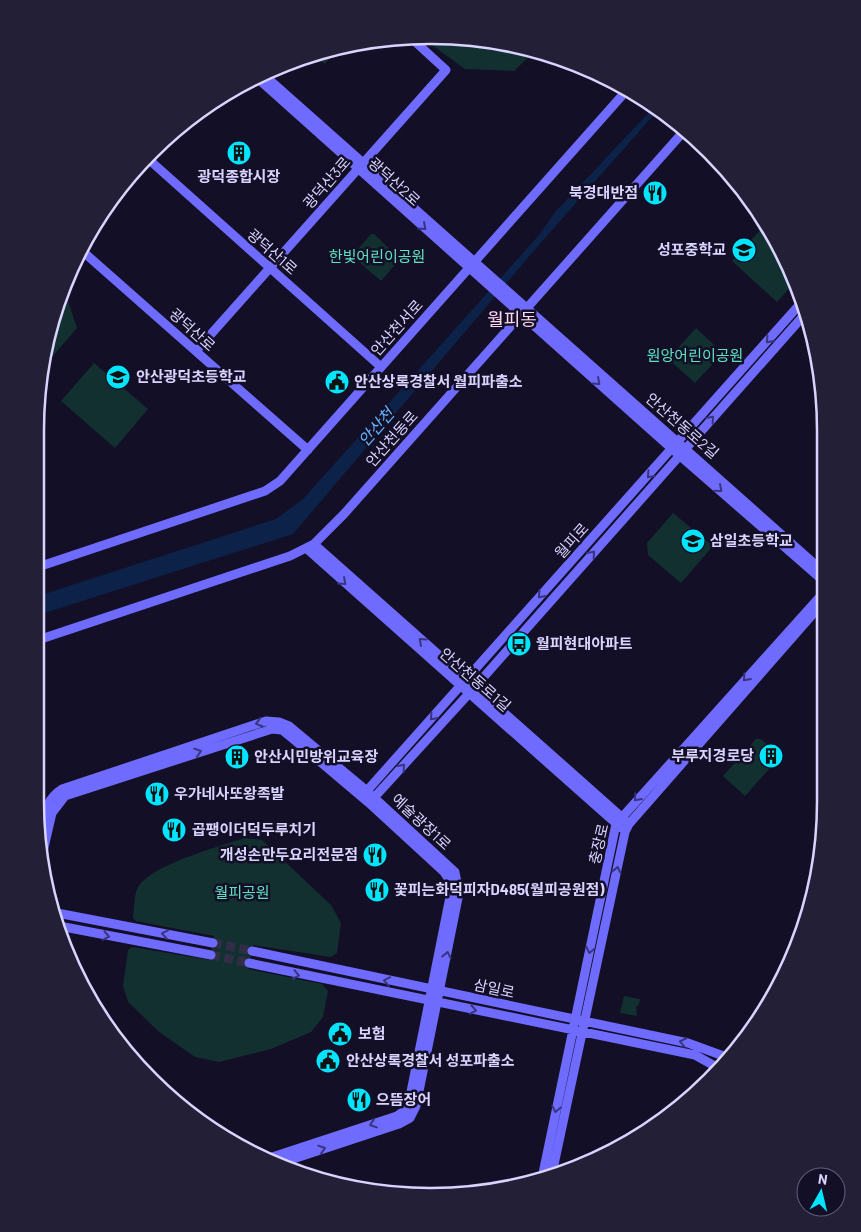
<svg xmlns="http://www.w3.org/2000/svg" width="861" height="1232" viewBox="0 0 861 1232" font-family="Barlow,'Noto Sans KR',sans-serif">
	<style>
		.green { fill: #12302f }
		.water { fill: #0c2248 }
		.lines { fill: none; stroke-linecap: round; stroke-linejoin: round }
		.secondary-tunnel { stroke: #312d47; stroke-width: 9; stroke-dasharray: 9 4.5; stroke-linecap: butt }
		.secondary { stroke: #6f6bff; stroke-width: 9 }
		.oneway { stroke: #38347d }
		.labels { text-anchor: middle; stroke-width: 5; stroke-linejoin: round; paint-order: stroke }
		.poi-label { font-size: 15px; font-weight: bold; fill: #d9d4ff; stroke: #130f26; text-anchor: start }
		.street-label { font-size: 15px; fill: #d9d4ff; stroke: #130f26 }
		.park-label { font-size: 15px; fill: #5fe0c0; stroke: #130f26 }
		.water-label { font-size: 16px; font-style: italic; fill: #62b6ff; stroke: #130f26 }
		.quarter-label { font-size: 18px; fill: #ffd6f0; stroke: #130f26 }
		.rim { fill: none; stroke: #d9d4ff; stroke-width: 2.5 }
	</style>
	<rect width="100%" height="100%" fill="#130f26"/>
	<path class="green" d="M431,35L508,43L535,51L514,71L465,69L421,37Z
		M339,47L325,64L312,55Z
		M764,226L785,255L794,283L777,302L732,261Z
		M371,234H374L400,259L381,281L352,256Z
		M64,289L77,328L41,370L43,354Z
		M696,328L723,353L695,383L668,359Z
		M94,363L148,409L115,448L61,401Z
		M673,513L713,546L681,583L648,555L647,543Z
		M756,739H761L778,754V759L745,796L723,776Z
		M245,838L262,840L331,905L341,923L337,953L331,957L253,945L248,969L322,984L328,991L323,1017L311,1032L271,1049L219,1062L195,1057L158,1031L128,1002L123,986L128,950L132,947L210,960L214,936L136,921L133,918C134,909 134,895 138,887C151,865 220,846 245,838Z
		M624,996L640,999L639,1005L636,1007L637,1016L620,1013Z"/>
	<path class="water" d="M655,106L659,109L538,246L293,534L35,616V597L276,519L303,499L539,235L556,211Z"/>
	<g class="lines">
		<path class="secondary-tunnel" d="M213,943L252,951
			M211,955L249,963"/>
		<path class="secondary" d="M263,74L826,574
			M256,77L672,449L826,583
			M146,157L381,367
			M80,249L308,450
			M196,351L446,70L410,37
			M314,544L625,820
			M307,549L621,828
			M35,568L265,491L280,481L627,90
			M35,641L290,556L314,544L344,514L685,130
			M364,794L801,303
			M371,801L474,688L805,314
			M39,834C44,815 45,800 62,789L266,721L279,722L289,726L367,791L455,872L459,893L416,1106L410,1118L399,1124L275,1165
			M42,856L52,813L65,796L272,729L282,730L292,738L369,803L444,872L450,881L451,892L410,1097L405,1110L397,1116L266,1159
			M52,912L213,943
			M59,926L211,955
			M252,951L688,1043L729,1058
			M249,963L695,1055L720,1069
			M552,1174L625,832L629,824L826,599
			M542,1178L616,824L826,590"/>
	</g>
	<defs><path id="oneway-chevron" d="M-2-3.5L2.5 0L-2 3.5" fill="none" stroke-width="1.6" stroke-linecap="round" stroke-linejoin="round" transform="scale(1.25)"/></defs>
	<g class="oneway">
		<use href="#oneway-chevron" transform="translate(423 227) rotate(42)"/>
		<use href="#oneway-chevron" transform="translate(769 340) rotate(132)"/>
		<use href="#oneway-chevron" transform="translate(597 382) rotate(42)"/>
		<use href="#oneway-chevron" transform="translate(711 419) rotate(-48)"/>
		<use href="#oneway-chevron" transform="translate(650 475) rotate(132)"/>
		<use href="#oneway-chevron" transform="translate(719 489) rotate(41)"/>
		<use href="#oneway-chevron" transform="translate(592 554) rotate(-49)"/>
		<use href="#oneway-chevron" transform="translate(343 582) rotate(42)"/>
		<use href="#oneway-chevron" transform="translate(541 595) rotate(132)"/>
		<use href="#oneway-chevron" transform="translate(422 641) rotate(-138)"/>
		<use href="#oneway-chevron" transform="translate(746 678) rotate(132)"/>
		<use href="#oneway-chevron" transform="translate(433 717) rotate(132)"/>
		<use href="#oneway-chevron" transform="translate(259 723) rotate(163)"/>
		<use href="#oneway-chevron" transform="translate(198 752) rotate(-18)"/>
		<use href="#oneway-chevron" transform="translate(402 767) rotate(-48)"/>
		<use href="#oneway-chevron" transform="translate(637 798) rotate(132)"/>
		<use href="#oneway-chevron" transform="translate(617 870) rotate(-78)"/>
		<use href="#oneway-chevron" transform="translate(165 934) rotate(-169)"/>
		<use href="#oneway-chevron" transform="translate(106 936) rotate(11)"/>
		<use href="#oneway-chevron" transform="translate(590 950) rotate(102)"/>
		<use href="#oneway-chevron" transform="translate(447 955) rotate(-78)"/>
		<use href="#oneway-chevron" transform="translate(296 975) rotate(12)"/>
		<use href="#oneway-chevron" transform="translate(387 981) rotate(-169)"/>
		<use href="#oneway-chevron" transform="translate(473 1010) rotate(11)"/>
		<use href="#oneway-chevron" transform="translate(683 1042) rotate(-168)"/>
		<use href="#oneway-chevron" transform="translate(556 1109) rotate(102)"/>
		<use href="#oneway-chevron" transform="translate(373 1124) rotate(162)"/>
		<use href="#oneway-chevron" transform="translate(322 1149) rotate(-18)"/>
	</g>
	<defs>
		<symbol id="building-disc" viewBox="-11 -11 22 22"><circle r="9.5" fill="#00e5ff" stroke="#130f26"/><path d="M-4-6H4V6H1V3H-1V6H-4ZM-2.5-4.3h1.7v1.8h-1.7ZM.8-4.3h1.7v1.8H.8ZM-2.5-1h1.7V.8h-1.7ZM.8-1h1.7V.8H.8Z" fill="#111"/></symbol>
		<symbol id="restaurant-disc" viewBox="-11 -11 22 22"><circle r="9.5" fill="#00e5ff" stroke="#130f26"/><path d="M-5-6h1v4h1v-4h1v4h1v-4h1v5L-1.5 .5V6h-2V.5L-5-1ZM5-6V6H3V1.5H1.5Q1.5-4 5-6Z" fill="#111"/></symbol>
		<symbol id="school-disc" viewBox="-11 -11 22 22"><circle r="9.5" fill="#00e5ff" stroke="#130f26"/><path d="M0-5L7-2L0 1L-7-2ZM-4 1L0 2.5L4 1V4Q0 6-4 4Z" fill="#111"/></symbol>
		<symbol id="civic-disc" viewBox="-11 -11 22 22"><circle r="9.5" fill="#00e5ff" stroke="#130f26"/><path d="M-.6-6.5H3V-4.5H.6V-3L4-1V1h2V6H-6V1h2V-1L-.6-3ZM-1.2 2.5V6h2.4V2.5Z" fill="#111"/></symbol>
		<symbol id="bus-disc" viewBox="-11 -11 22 22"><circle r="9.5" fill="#00e5ff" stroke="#130f26"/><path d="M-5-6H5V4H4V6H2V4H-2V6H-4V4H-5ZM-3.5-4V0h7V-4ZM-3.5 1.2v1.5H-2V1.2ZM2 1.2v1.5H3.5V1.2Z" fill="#111"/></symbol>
	</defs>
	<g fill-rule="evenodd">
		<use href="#building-disc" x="225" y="139" width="28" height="28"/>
		<use href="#restaurant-disc" x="641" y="179" width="28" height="28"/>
		<use href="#school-disc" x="730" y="236" width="28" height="28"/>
		<use href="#school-disc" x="104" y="363" width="28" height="28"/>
		<use href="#civic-disc" x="323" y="368" width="28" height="28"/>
		<use href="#school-disc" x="679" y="527" width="28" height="28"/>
		<use href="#bus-disc" x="505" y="630" width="28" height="28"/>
		<use href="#building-disc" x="757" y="742" width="28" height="28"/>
		<use href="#building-disc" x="223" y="743" width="28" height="28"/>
		<use href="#restaurant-disc" x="143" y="780" width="28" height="28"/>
		<use href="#restaurant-disc" x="160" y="816" width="28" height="28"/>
		<use href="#restaurant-disc" x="361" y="841" width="28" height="28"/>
		<use href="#restaurant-disc" x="363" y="876" width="28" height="28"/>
		<use href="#civic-disc" x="326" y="1020" width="28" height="28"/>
		<use href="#civic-disc" x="314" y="1047" width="28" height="28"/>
		<use href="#restaurant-disc" x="345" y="1086" width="28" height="28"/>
	</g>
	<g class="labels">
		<g class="poi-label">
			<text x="239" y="182" text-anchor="middle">광덕종합시장</text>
			<text x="638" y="198" text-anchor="end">북경대반점</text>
			<text x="726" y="255" text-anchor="end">성포중학교</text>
			<text x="136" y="382">안산광덕초등학교</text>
			<text x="354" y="387">안산상록경찰서 월피파출소</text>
			<text x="710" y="546">삼일초등학교</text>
			<text x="536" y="649">월피현대아파트</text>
			<text x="754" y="761" text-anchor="end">부루지경로당</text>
			<text x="254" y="762">안산시민방위교육장</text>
			<text x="174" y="799">우가네사또왕족발</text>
			<text x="192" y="835">곱팽이더덕두루치기</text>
			<text x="358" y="860" text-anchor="end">개성손만두요리전문점</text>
			<text x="394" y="895">꽃피는화덕피자D485(월피공원점)</text>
			<text x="358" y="1039">보험</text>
			<text x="346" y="1066">안산상록경찰서 성포파출소</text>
			<text x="376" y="1105">으뜸장어</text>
		</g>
		<g class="street-label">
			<text transform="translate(394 182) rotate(42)" y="5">광덕산2로</text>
			<text transform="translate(327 183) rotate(-49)" y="5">광덕산3로</text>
			<text transform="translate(272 252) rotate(41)" y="5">광덕산1로</text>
			<text transform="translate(397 328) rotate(-48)" y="5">안산천서로</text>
			<text transform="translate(192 330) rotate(42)" y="5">광덕산로</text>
			<text transform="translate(682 426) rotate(41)" y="5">안산천동로2길</text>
			<text transform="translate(392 439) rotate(-48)" y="5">안산천동로</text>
			<text transform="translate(572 541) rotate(-48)" y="5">월피로</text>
			<text transform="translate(475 680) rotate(41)" y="5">안산천동로1길</text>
			<text transform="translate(421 822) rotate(43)" y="5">예술광장1로</text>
			<text transform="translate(599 844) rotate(-77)" y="5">충장로</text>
			<text transform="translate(494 989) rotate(12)" y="5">삼일로</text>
		</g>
		<g class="park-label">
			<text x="377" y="262">한빛어린이공원</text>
			<text x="695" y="361">원앙어린이공원</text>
			<text x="242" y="898">월피공원</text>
		</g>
		<g class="water-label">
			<text transform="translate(376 427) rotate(-49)" y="6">안산천</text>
		</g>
		<g class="quarter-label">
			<text x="512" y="326">월피동</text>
		</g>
	</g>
	<path d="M0 0H861V1232H0ZM430 44H431A386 386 0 0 1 817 430V802A386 386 0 0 1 431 1188H430A386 386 0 0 1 44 802V430A386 386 0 0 1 430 44Z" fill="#231f37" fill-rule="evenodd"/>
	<path class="rim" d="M430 44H431A386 386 0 0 1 817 430V802A386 386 0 0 1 431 1188H430A386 386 0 0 1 44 802V430A386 386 0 0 1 430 44Z"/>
	<g transform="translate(821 1192) rotate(8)"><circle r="24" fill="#130f26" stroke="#625e7d"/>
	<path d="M0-4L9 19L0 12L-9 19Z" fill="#00e5ff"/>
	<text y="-8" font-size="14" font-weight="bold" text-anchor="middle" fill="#d9d4ff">N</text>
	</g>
</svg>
